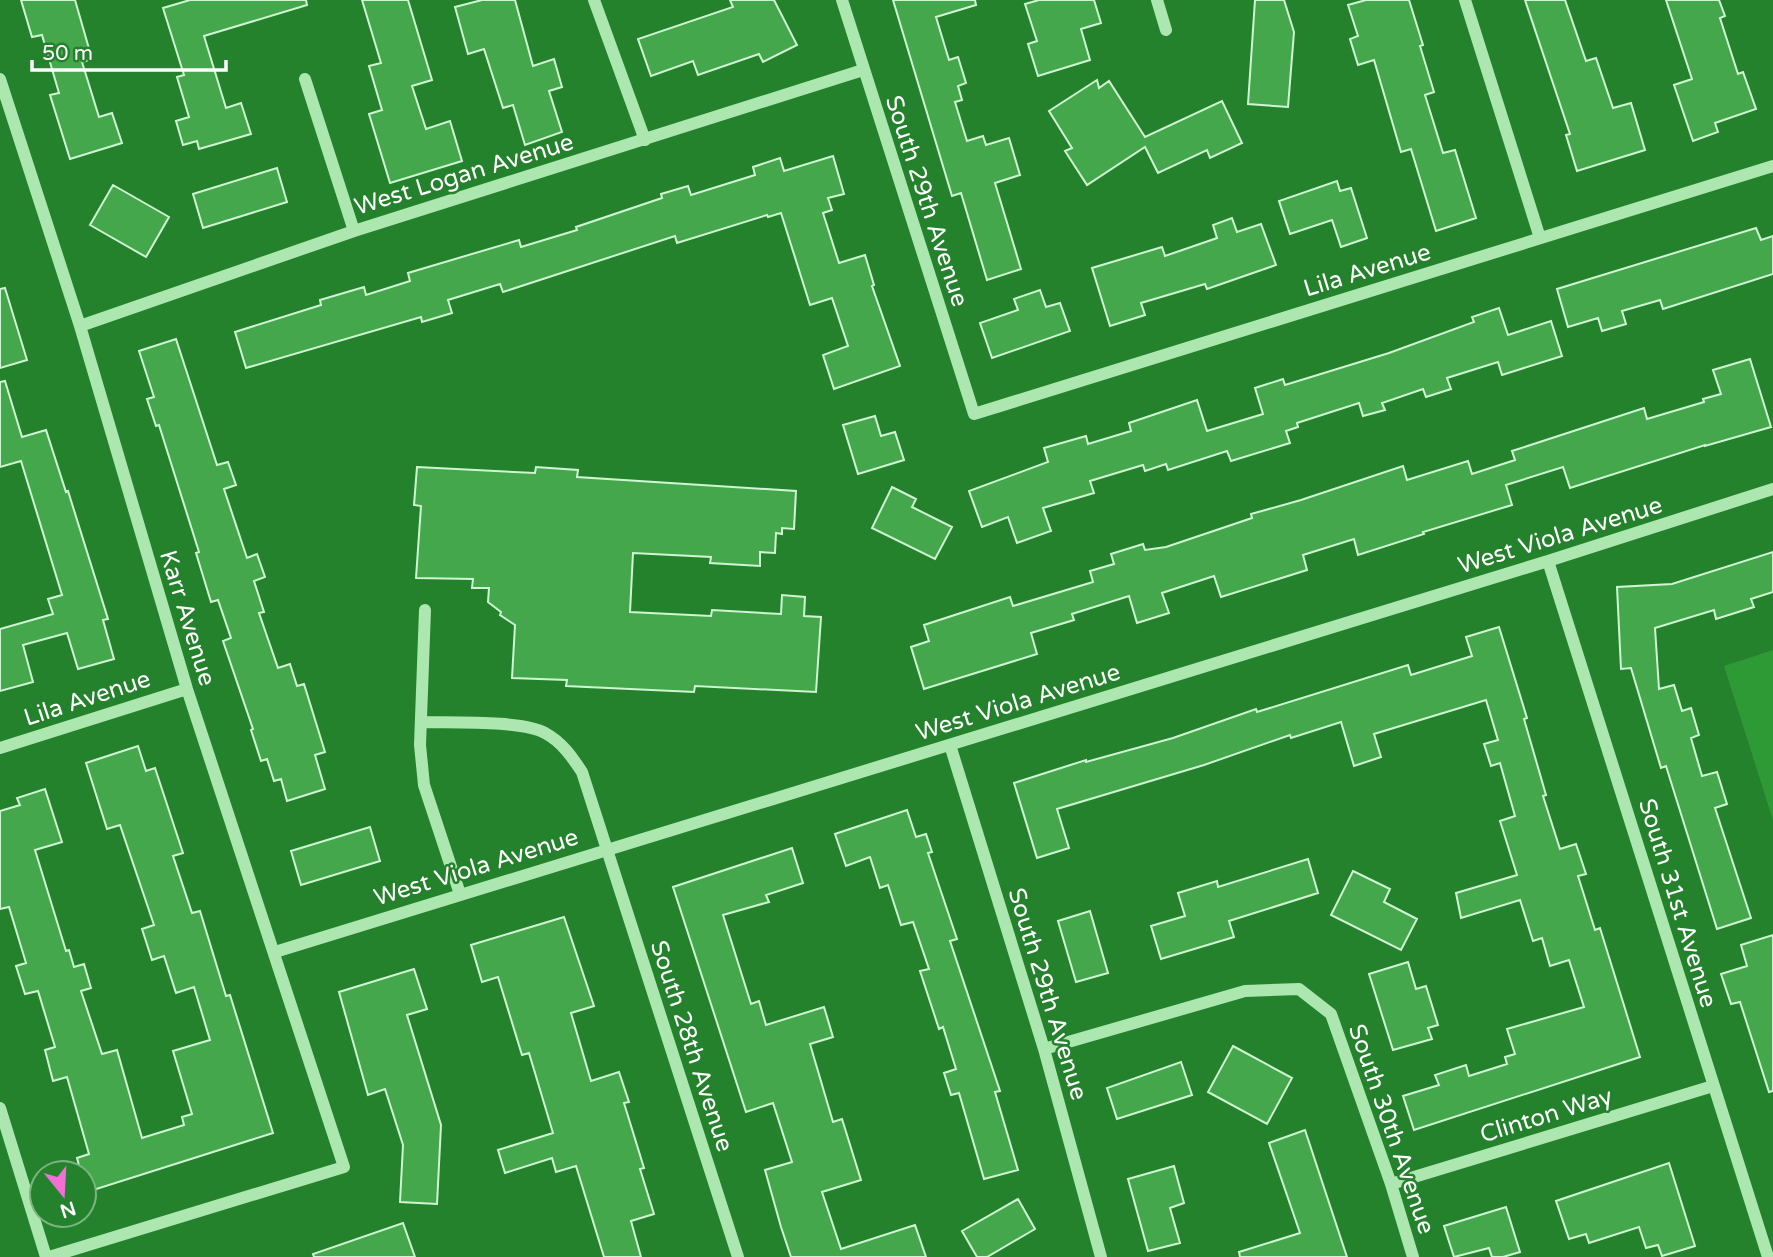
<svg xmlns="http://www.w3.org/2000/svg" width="1773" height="1257" viewBox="0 0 1773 1257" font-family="'Varela Round',sans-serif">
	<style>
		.green { fill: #2e9a36 }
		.building { fill: #44a74c; stroke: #cff6d2; stroke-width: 2 }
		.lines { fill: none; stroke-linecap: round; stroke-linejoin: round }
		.minor { stroke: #ace7b0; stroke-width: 12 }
		.labels { text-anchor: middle; stroke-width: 5; stroke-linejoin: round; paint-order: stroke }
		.street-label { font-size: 24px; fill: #fff; stroke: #24822c }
	</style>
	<rect width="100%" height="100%" fill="#24822c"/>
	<path class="green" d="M1773,650V820L1724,666Z"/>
	<path class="building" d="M21,0H75L92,59L82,62L99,117L112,113L122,143L70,159L50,95L59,93L42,35L32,37Z
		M190,0H306L307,5L204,36L226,108L241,103L251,134L199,149L197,141L183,145L176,121L189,117L177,77L184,75L163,8Z
		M362,0H408L432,80L412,86L426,129L450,121L462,161L390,183L369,114L382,110L369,66L381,63Z
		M482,0H515L533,66L554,59L562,87L549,91L562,132L525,145L513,105L503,108L484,49L468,54L455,7Z
		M730,0H774L797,45L763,62L759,54L698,75L693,61L651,76L638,39L733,7Z
		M893,0H975L976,5L936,17L949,60L958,57L966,83L958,86L962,100L955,102L967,141L983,136L986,145L1009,138L1020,175L995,183L1021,269L987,280L961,193L952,196Z
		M1039,0H1094L1101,23L1081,29L1090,60L1038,76L1028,44L1037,41L1025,4Z
		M1255,0H1284L1294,32L1288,107L1248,104Z
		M1366,0H1409L1423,45L1420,46L1434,92L1425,95L1443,153L1455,150L1476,218L1436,231L1411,149L1401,152L1374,60L1358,65L1350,39L1358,36L1348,5Z
		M1525,0H1565L1586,61L1596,58L1613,108L1631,103L1645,150L1577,171L1566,135L1570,134Z
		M1666,0H1719L1725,16L1720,18L1738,74L1743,72L1756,109L1715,123L1718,132L1693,141L1674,85L1692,79Z
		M1097,80L1099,88L1109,81L1145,137L1222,101L1242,143L1210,158L1207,150L1158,173L1145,147L1087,185L1065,151L1072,148L1049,111Z
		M833,156L844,194L828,198L832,210L823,213L839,263L865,255L874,285L872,286L900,366L834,389L823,355L848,346L832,298L810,305L781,213L768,217L767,215L677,243L675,236L503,292L500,284L448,300L452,313L422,322L421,317L246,368L235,332L321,305L320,300L364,287L366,295L410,281L408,273L519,240L521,247L577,230L576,227L662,198L661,194L688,186L691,195L755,175L753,167L780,158L784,171Z
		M277,168L287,202L203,228L193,194Z
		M1337,181L1340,191L1351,188L1367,238L1341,247L1332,220L1290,234L1279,201Z
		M113,185L169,217L146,257L90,225Z
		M1232,218L1237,232L1261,224L1276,265L1207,289L1205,284L1141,303L1145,315L1110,326L1092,268L1162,247L1165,256L1217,238L1213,225Z
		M1756,228L1761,240L1773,236V274L1663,309L1660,300L1622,311L1626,324L1602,331L1598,318L1568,327L1557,289Z
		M5,288L27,360L0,368V289Z
		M1040,290L1046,307L1060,303L1070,331L992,358L980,323L1018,310L1014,299Z
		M1499,308L1508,335L1551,321L1562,356L1502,375L1498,362L1447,378L1451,389L1426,397L1423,389L1382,403L1385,410L1363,416L1359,403L1297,423L1298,427L1286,431L1290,443L1231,461L1227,451L1168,470L1166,464L1145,471L1143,465L1090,481L1094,493L1043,508L1051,531L1017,543L1008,517L982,527L969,491L1048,462L1044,448L1086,436L1088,444L1131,431L1129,423L1197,400L1207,431L1263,414L1255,388L1283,379L1285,385L1389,353L1474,322L1472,317Z
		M176,339L217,465L228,462L236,485L224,489L247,558L257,554L265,577L254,581L264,612L259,613L278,668L290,664L297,686L304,684L325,752L315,755L325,789L287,801L281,779L274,781L267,759L261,761L251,730L253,729L223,641L231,638L218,600L211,602L196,553L199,552L159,425L156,426L147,399L154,397L139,351Z
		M1750,359L1771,427L1705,446V445L1570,488L1563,467L1506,485L1512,505L1423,532L1424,534L1358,555L1354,539L1303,555L1307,570L1221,597L1214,576L1162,593L1169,613L1137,623L1129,596L1072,614L1074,620L1031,633L1037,654L924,689L911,647L929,641L924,625L1010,597L1013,606L1093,582L1090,571L1114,564L1111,554L1143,544L1145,550L1166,547L1252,518L1251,514L1301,500L1403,466L1407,480L1468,461L1472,474L1515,460L1512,451L1644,408L1647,419L1704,402L1703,399L1721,394L1713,370Z
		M5,381L22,437L46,430L66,492L68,491L108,619L103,620L114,659L78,669L67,633L23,645L33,682L0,691V629L53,614L48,599L62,595L21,461L0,467V382Z
		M875,416L881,436L895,432L904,460L858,474L843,425Z
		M417,467L535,473L536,467L578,470L577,477L796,491L794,529L782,528V534L776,533L775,553L760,552V566L710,563L711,557L633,553L630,612L711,616L712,610L781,614L782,595L805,597L804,616L821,617L816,692L695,686L694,692L566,686L567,680L512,678L515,625L500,615L501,612L488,602L489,588H472L473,579L416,578L421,506L414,505Z
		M892,487L916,499L912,507L952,527L935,559L872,528Z
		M1773,552V592L1751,599L1754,607L1716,619L1714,610L1655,628L1659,689L1674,685L1682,711L1691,708L1699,735L1691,738L1702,776L1717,772L1727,804L1715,808L1751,918L1717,929L1666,766L1661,768L1631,668L1621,669L1617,587L1672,584Z
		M1499,627L1527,718L1524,719L1546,795L1543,796L1560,849L1576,844L1586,874L1578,876L1595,930L1600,928L1640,1057L1414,1130L1403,1096L1439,1085L1435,1075L1466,1065L1469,1076L1507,1064L1505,1057L1515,1054L1507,1029L1584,1007L1569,960L1550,966L1542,938L1533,941L1520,900L1461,918L1456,893L1517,875L1500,821L1515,816L1500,763L1491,766L1484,744L1498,740L1486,700L1374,734L1381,757L1354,766L1341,722L1291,738L1290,735L1204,765L1057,809L1069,848L1037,858L1014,783L1086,760V762L1173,738L1256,709L1257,712L1408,665L1411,675L1472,656L1466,637Z
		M138,746L146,771L155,768L183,853L173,856L192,913L200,911L226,996L230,995L273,1133L87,1192L84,1173H81L77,1158L89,1154L67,1077L53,1081L45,1050L55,1047L38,991L25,994L16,966L26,963L9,907L0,909V811L20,805L17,798L45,789L62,842L35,850L66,951L69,950L74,967L84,964L91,988L81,991L102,1054L117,1050L142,1138L184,1125L182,1117L192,1114L173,1051L210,1040L194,987L176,993L164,956L152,960L142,929L154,925L120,825L107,829L86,763Z
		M907,810L916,837L926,834L932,852L928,853L957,939L950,941L1000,1091L995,1092L1018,1170L984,1179L959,1093L951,1095L944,1073L956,1069L943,1027L939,1029L920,971L929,969L913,922L901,925L888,885L880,888L870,857L846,866L835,834Z
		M370,827L380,861L301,885L291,851Z
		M792,848L803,883L766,895L769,902L723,915L751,1004L759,1001L766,1025L824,1007L833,1037L810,1044L833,1122L842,1119L861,1180L822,1192L841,1249L915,1225L926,1257H791L781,1227L765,1170L792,1162L773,1103L746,1112L673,887Z
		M1308,859L1318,893L1229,921L1234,937L1161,959L1151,926L1185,916L1178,893L1217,881L1218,887Z
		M1353,871L1390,889L1384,902L1417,919L1401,950L1331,915Z
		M1090,911L1108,973L1076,982L1058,921Z
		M564,917L594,1006L571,1013L591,1081L619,1072L629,1102L624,1103L644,1168L640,1169L654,1214L631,1221L641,1257H604L576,1166L556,1172L552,1158L505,1173L498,1150L553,1133L529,1053L522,1055L498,977L482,982L471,945Z
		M1773,935V1091L1769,1092L1740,1002L1731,1004L1721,974L1747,966L1741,945Z
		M1408,962L1416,989L1426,986L1438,1025L1428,1028L1432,1039L1393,1050L1369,974Z
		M414,969L427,1009L407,1015L441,1125L437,1204L400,1202L403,1145L385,1089L368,1095L339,992Z
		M1233,1046L1292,1078L1267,1124L1208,1092Z
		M1181,1062L1192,1095L1117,1119L1107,1088Z
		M1305,1130L1347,1257H1240L1239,1252L1300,1233L1269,1143Z
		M1669,1163L1695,1246L1662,1256L1658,1245L1646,1248L1639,1227L1589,1243L1586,1234L1569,1239L1556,1201Z
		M1174,1166L1184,1203L1170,1208L1180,1243L1148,1251L1128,1179Z
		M1018,1199L1035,1229L987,1257H977L962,1231Z
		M1506,1207L1520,1252L1503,1257H1492L1489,1248L1454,1257L1444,1226Z
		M403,1223L415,1257H314L313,1254Z"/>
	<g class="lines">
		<path class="minor" d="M594,0L645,140
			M842,0L974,414L1773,166
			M1157,0L1166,30
			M1465,0L1540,238
			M0,79L80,326L187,689L344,1167L49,1257
			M305,79L354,231
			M80,326L354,231L863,70
			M1548,561L1768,1257
			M425,610L420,745L424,785L460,894
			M421,722C449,723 523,720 545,733C562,742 572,757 582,772L738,1257
			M950,745L1044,1049L1101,1257
			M0,748L187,689
			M275,952L1548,561L1773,489
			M1044,1049L1245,991L1299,989L1331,1014L1391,1184L1413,1257
			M0,1108L46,1257
			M1391,1184L1713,1086"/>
	</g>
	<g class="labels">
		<g class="street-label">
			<text transform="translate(464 174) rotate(-17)" y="8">West Logan Avenue</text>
			<text transform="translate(927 201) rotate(72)" y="8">South 29th Avenue</text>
			<text transform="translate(1367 270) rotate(-17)" y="8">Lila Avenue</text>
			<text transform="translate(1560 535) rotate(-17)" y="8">West Viola Avenue</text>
			<text transform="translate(188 618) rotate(73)" y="8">Karr Avenue</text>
			<text transform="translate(87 698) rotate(-18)" y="8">Lila Avenue</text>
			<text transform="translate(1018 702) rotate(-17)" y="8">West Viola Avenue</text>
			<text transform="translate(476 867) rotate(-17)" y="8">West Viola Avenue</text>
			<text transform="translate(1678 903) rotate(73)" y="8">South 31st Avenue</text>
			<text transform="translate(1048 994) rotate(73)" y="8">South 29th Avenue</text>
			<text transform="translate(692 1046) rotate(72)" y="8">South 28th Avenue</text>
			<text transform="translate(1546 1115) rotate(-17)" y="8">Clinton Way</text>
			<text transform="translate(1392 1129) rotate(71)" y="8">South 30th Avenue</text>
		</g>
	</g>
	<g transform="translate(63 1194) rotate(162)"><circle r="33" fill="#24822c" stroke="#7cb480" stroke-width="2"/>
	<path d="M0-5L12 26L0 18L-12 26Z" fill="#f26fd4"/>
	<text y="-10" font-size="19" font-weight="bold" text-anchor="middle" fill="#ffffff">N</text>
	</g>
	<path d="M32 60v10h194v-10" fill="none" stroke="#ffffff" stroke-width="3.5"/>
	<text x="42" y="60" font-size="21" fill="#ffffff" stroke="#24822c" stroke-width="5" paint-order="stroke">50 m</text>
</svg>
